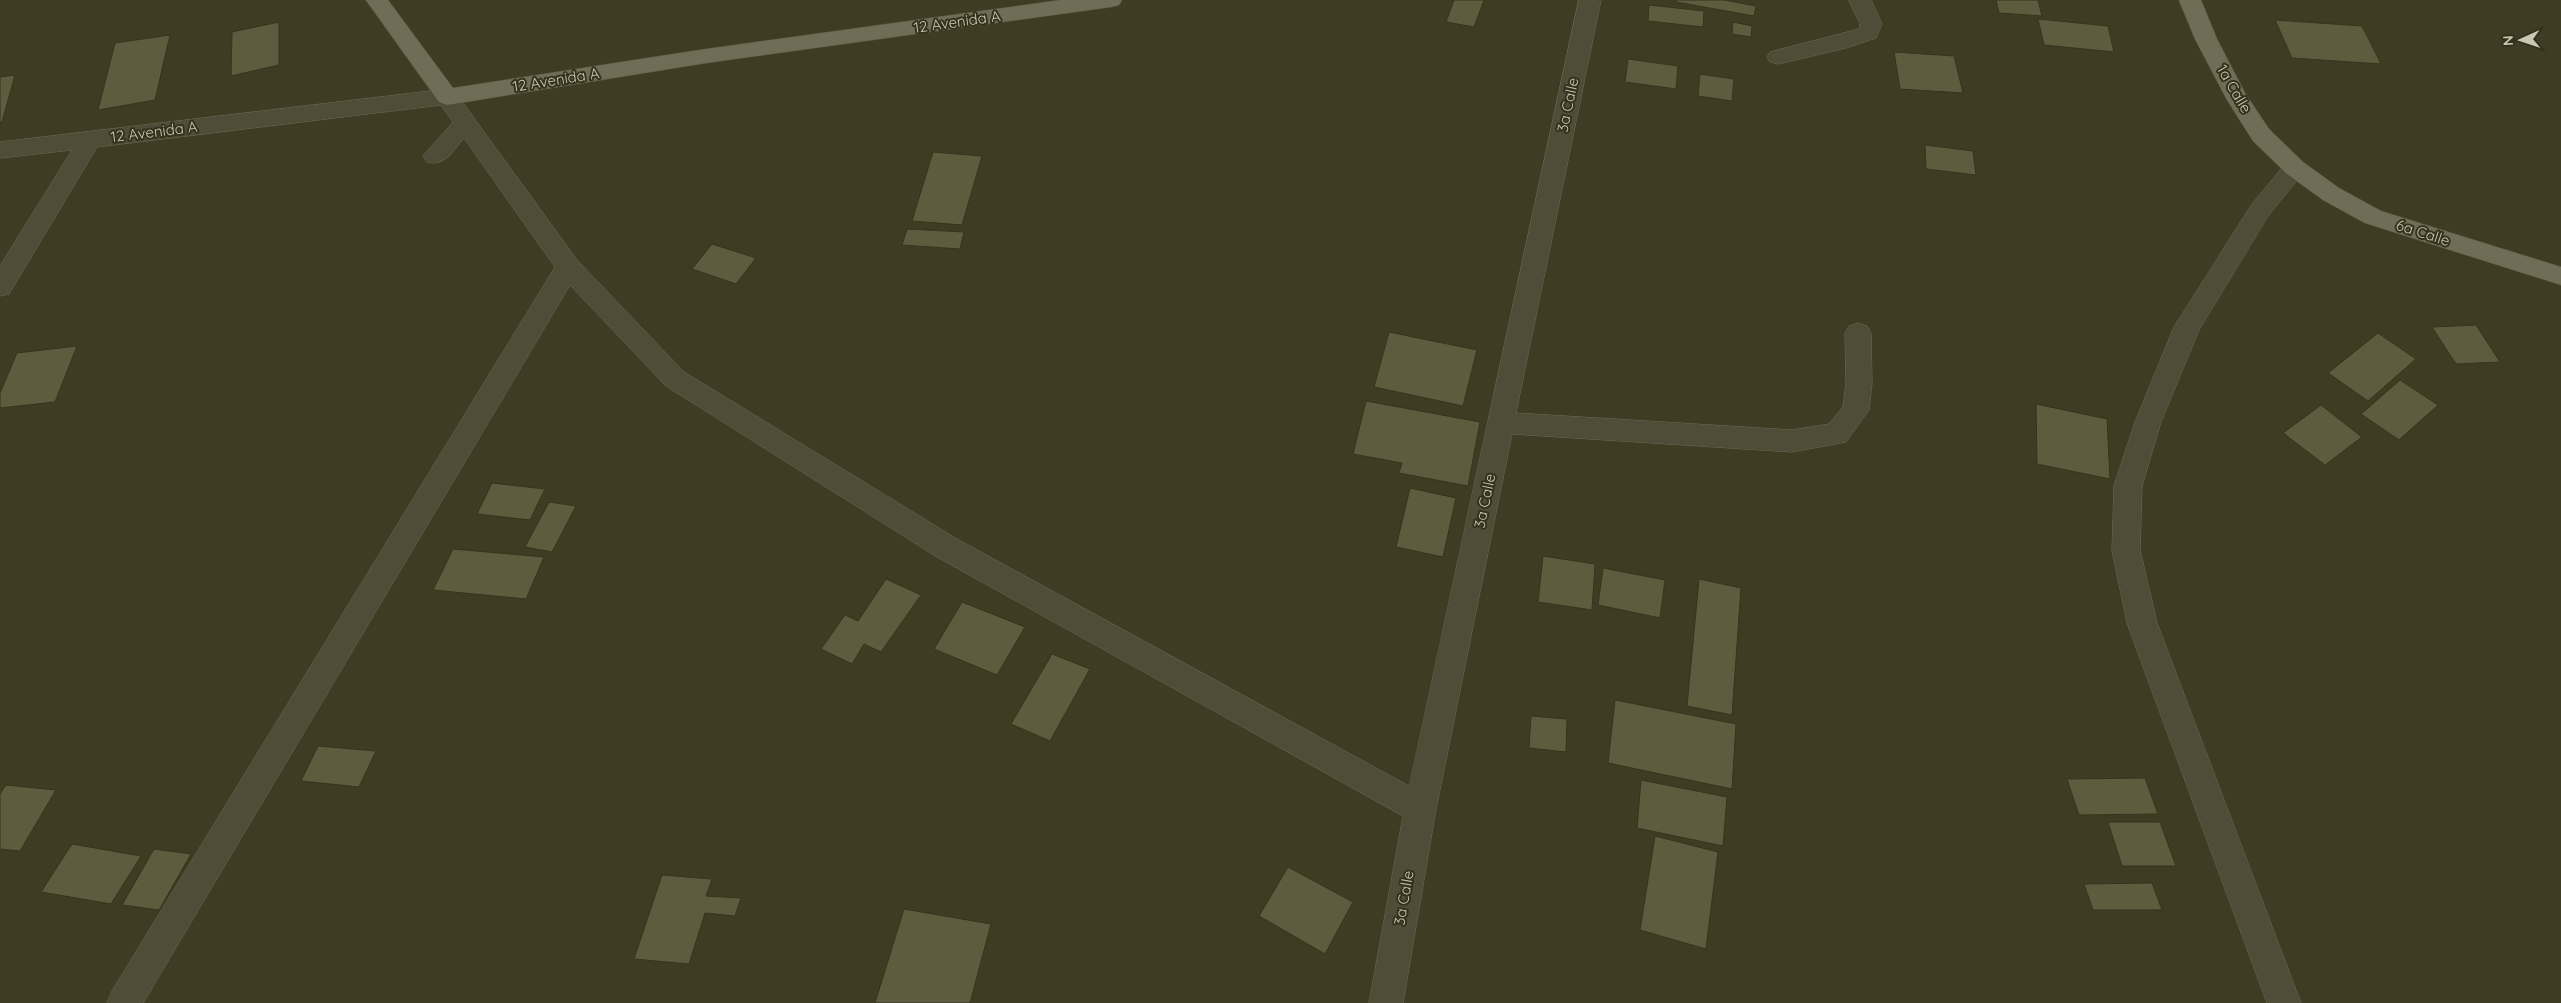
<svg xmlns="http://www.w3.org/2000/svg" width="2561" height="1003" viewBox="0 0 2561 1003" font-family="Quicksand,sans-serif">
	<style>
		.building { fill: #5f5b3f; stroke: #37331e }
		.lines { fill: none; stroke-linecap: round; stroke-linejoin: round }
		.minor-casing { stroke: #6d6a55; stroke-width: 1 }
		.major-casing { stroke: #5c5843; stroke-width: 1 }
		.minor { fill: #504c37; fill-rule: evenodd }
		.major { fill: #706c55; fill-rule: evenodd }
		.labels { text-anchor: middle; stroke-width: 4; stroke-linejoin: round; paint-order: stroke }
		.street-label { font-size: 15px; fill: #cac8b3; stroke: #35311c }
	</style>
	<rect width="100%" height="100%" fill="#403c23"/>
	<path class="building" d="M1454,0H1484L1474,27L1446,22Z
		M1676,0H1724L1756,6L1754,16L1676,2Z
		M1996,0H2038L2042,16L1999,13Z
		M1649,5L1704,11L1703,27L1648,21Z
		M2038,19L2108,26L2114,52L2044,45Z
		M2275,20L2362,26L2381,64L2292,58Z
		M279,22V65L231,76L232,32Z
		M1733,22L1752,26L1751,37L1732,34Z
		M170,35L155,100L98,110L115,43Z
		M1894,52L1954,56L1963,93L1900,89Z
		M1628,59L1678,66L1676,89L1625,82Z
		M1700,74L1734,79L1732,101L1698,96Z
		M15,75L2,122H0V77Z
		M1925,145L1973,151L1976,175L1926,169Z
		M933,152L982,156L962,225L912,221Z
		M907,229L964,232L960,249L902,245Z
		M712,244L756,258L736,284L692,269Z
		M2476,325L2500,362L2456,364L2432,327Z
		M1389,332L1477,350L1463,406L1374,387Z
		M2378,333L2416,359L2368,401L2328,373Z
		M77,346L55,402L0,408V393L17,353Z
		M2400,380L2438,405L2399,440L2361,414Z
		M1366,401L1480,422L1468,486L1399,473L1402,463L1353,454Z
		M2036,404L2107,419L2110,479L2037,464Z
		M2321,405L2362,437L2325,465L2283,433Z
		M492,483L545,489L530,520L477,514Z
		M1410,488L1456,498L1443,557L1396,547Z
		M549,502L576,506L552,552L525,547Z
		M453,549L544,557L526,599L433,590Z
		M1543,556L1595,564L1592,610L1538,602Z
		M1603,568L1665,580L1660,618L1598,605Z
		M886,579L921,595L881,652L864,644L852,664L821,649L845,615L858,621Z
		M1699,579L1741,588L1732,715L1687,706Z
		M962,602L1025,627L997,675L934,649Z
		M1052,654L1090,669L1050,741L1011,724Z
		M1615,700L1736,724L1732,789L1608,763Z
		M1531,716L1567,719L1566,752L1529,748Z
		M318,746L376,751L359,787L301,781Z
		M2145,778L2158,814L2079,815L2067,779Z
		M1641,780L1727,797L1723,846L1637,828Z
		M6,785L56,790L20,851L0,849V794Z
		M2108,822H2160L2176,866H2122Z
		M1655,836L1718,852L1706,949L1640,930Z
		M72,844L141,856L111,904L41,892Z
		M154,849L191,854L159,910L122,905Z
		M1288,867L1353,902L1325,954L1259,916Z
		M662,875L712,879L706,896L741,898L735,916L705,913L689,964L634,959Z
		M2152,883L2162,910H2093L2084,884Z
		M904,909L991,924L970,1003H875Z"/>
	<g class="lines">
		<defs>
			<path id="minor" d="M1579,0H1601L1516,413L1792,430L1829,424L1843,407L1846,383L1845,333L1849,326L1858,323L1867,326L1871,333L1872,383L1869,410L1846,442L1792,452L1512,434L1436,809L1403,1003H1369L1403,816L937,557L666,386L570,285L143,1003H107L112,991L555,267L464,138C453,151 445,167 427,162L423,156L453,122L441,105L97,147L9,294L0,296V266L72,150L0,158V142L447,89L455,92L577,260L684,372L957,539L1409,786Z
				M1849,0H1871L1882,24L1876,38L1846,48L1778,64L1770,62L1767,57L1770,52L1859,29L1860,24Z
				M2295,160L2303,162L2307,168L2268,216L2199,330L2161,422L2142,486L2140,550L2157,623L2301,1003H2267L2127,623L2112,550L2114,486L2135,422L2174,327L2252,204L2287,162Z"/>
			<path id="major" d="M366,0H388L453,88L706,49L1061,0H1122L1119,5L1111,7L706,63L447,105L439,102Z
				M2179,0H2201L2217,39L2245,93L2269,129L2303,162L2339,188L2381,211L2561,267V285L2365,223L2323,200L2287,174L2253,141L2227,100L2195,39Z"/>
		</defs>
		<use href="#minor" class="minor-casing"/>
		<use href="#major" class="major-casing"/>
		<use href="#minor" class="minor"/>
		<use href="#major" class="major"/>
	</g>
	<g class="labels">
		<g class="street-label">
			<text transform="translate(957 22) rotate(-8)" y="5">12 Avenida A</text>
			<text transform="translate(556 80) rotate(-9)" y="5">12 Avenida A</text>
			<text transform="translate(2234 89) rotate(60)" y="5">1a Calle</text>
			<text transform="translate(1568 105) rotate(-78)" y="5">3a Calle</text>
			<text transform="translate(154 132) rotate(-7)" y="5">12 Avenida A</text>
			<text transform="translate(2423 233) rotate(18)" y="5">6a Calle</text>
			<text transform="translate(1485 501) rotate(-78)" y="5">3a Calle</text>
			<text transform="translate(1404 898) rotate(-80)" y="5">3a Calle</text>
		</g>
	</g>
	<g transform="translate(2521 40) rotate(267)" stroke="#35311c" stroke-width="4" paint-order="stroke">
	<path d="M0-4L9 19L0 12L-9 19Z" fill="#cac8b3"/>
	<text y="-8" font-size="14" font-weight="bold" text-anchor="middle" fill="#cac8b3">N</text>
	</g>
</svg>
